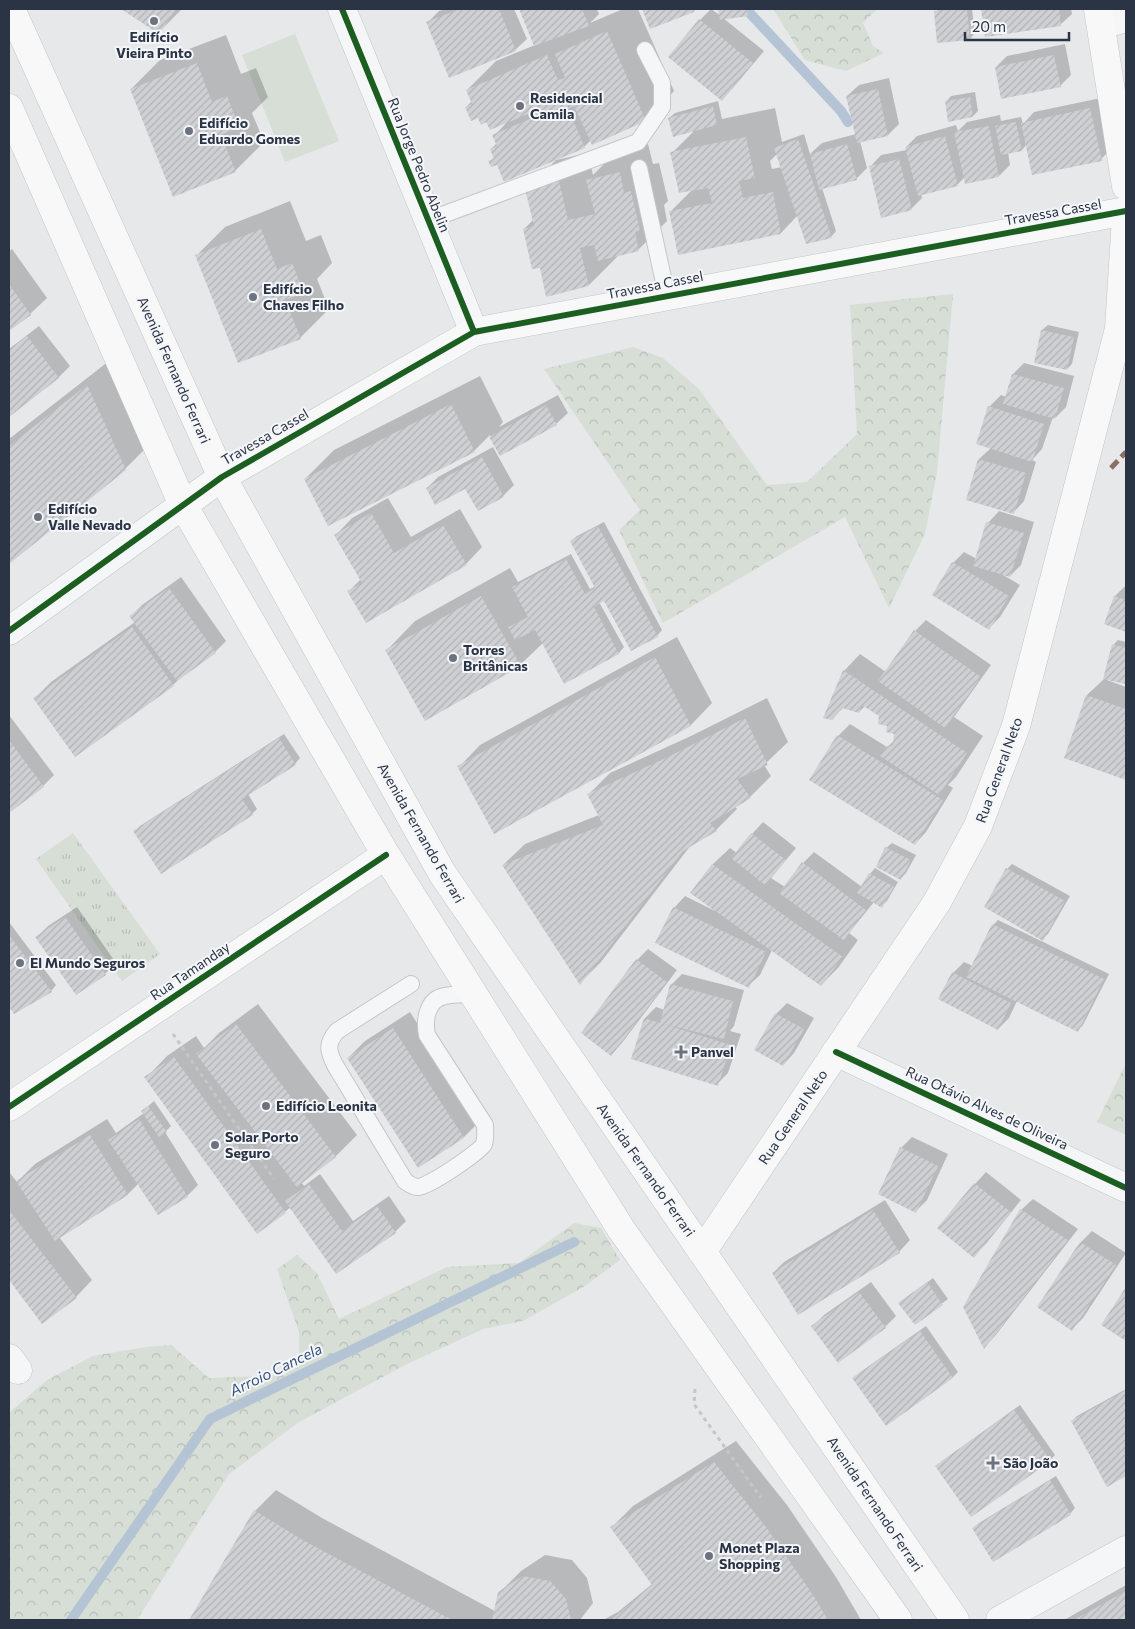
<svg xmlns="http://www.w3.org/2000/svg" width="1135" height="1629" viewBox="0 0 1135 1629" font-family="Commissioner,sans-serif">
	<style>
		.grass { fill: url(#grass-tufts) }
		.forest { fill: url(#forest-crowns) }
		.green { fill: #d6ded6 }
		.shadow { fill: #0003; fill-rule: evenodd }
		.lines { fill: none; stroke-linecap: round; stroke-linejoin: round }
		.stream { stroke: #b4c4d5; stroke-width: 10 }
		.building { fill: url(#building-hatch) }
		.lane-casing { stroke: #c4c6c8; stroke-width: 18 }
		.street-casing { stroke: #c4c6c8; stroke-width: 29 }
		.secondary-casing { stroke: #c4c6c8; stroke-width: 29 }
		.path { stroke: #c5c6ca; stroke-width: 3; stroke-dasharray: 4 4; stroke-linecap: butt }
		.lane { stroke: #f5f6f7; stroke-width: 16 }
		.street { stroke: #f5f6f7; stroke-width: 28 }
		.secondary { stroke: #f8f8f8; stroke-width: 28 }
		.quiet { stroke: #8d6e63; stroke-width: 5; stroke-dasharray: 10 5; stroke-linecap: butt }
		.cycleway-casing { stroke: #f4f6f9; stroke-width: 9 }
		.cycleway { stroke: #1b5e20; stroke-width: 6 }
		.poi-dot { fill: #6c737f; stroke: #f4f6f9; stroke-width: 2 }
		.labels { text-anchor: middle; stroke-width: 4; stroke-linejoin: round; paint-order: stroke }
		.poi-label { font-size: 14px; font-weight: bold; fill: #2b3445; stroke: #f4f6f9; text-anchor: start }
		.street-label { font-size: 14px; fill: #2b3445; stroke: #f4f6f9 }
		.water-label { font-size: 15px; font-style: italic; fill: #34527a; stroke: #f4f6f9 }
	</style>
	<defs>
		<pattern id="grass-tufts" width="24" height="20" patternUnits="userSpaceOnUse" patternTransform="scale(1.25)"><rect width="24" height="20" fill="#d6ded6"/><path d="M3 7l-1-3M5 7V3M7 7l1-3M15 17l-1-3M17 17v-4M19 17l1-3" fill="none" stroke="#b8bfb9"/></pattern>
		<pattern id="forest-crowns" width="20" height="18" patternUnits="userSpaceOnUse" patternTransform="scale(1.25)"><rect width="20" height="18" fill="#d6ded6"/><path d="M2 6a3 3 0 1 1 6 0M12 15a3 3 0 1 1 6 0" fill="none" stroke="#b8bfb9"/></pattern>
		<pattern id="building-hatch" width="6" height="6" patternUnits="userSpaceOnUse" patternTransform="scale(1.25)"><rect width="6" height="6" fill="#ced0d3"/><path d="M-1 1l2-2M0 6l6-6M5 7l2-2" fill="none" stroke="#b1b3b6"/></pattern>
	</defs>
	<rect width="100%" height="100%" fill="#e6e8ea"/>
	<path class="grass" d="M73,833L160,954L122,981L36,859Z"/>
	<path class="forest" d="M773,9H877L863,23L873,46L884,53L846,71L805,60Z
		M953,294L937,472L925,534L889,608L845,517L663,623L619,530L640,510L544,369L633,347L663,358L699,389L767,485L807,482L857,434L850,305Z
		M1126,1063V1135L1097,1122Z
		M574,1223L601,1228L620,1260L585,1286L523,1321L483,1329L407,1364L299,1422L229,1474L137,1620H9V1413L47,1380L93,1356L146,1347L171,1345L209,1378L285,1375L299,1356V1332L277,1269L297,1255L317,1273L339,1319L447,1267L519,1263Z"/>
	<path class="green" d="M295,34L339,141L285,162L242,55Z"/>
	<path class="shadow" d="M124,9H182L159,32Z
		M445,9H514L527,39L515,50L428,22L439,11Z
		M521,9H597L599,14L590,23L623,9H638L674,91L646,120L591,140L585,146L505,181L497,163L490,161L495,157L491,149L497,143L494,136L508,121L487,120L478,117L466,107L472,101L467,90L496,61L535,45Z
		M644,9H696L694,11L651,27Z
		M711,9L721,16L720,9H752L747,15L723,18L764,51L733,88L722,99L670,57L700,20Z
		M939,9H972L975,33L970,39L936,12Z
		M982,9H1071L1072,14L1060,25L986,35Z
		M226,35L241,74L256,68L268,97L252,113L264,142L235,171L131,89L160,60Z
		M1065,44L1071,75L1060,86L996,67L1007,56Z
		M889,78L899,124L888,135L860,141L867,168L856,179L822,188L836,231L831,237L798,215L781,233L671,211L693,189L672,153L695,130L669,118L675,113L718,101L722,119L775,108L782,142L804,134L810,154L822,143L856,134L847,96L859,85ZM777,154L782,167L772,169L770,161Z
		M975,92L978,111L973,116L946,102L951,96Z
		M1101,98L1112,148L1101,159L1027,144L1022,150L1008,152L1010,165L999,176L966,182L965,177L957,185L921,194L922,198L911,209L870,167L881,155L907,150L906,147L917,136L956,125L958,131L967,122L1000,115L1001,121L1021,117L1023,124L1034,112Z
		M648,144L653,164L659,163L668,201L664,205L667,221L638,250L617,255L618,256L589,285L547,295L541,266L524,229L534,219L527,189L556,160L588,153L593,175L617,151Z
		M290,201L306,241L321,235L332,263L317,279L329,309L300,338L196,256L225,227Z
		M12,249L47,298L30,314L9,329V251Z
		M1048,325L1079,332L1072,364L1067,369L1035,362L1042,330Z
		M39,326L70,366L59,377L9,416V349Z
		M123,350L161,433L125,469L9,562V439Z
		M1024,363L1074,376L1066,407L1055,418L1053,417L1042,449L1032,460L1036,462L1024,501L1013,513L979,459L991,448L989,407L1001,395L1006,397L1013,374Z
		M480,376L503,422L499,427L558,395L568,413L556,424L500,454L490,435L474,451L305,479L334,450Z
		M493,447L514,485L503,496L466,487L427,488L438,477Z
		M388,498L411,537L460,509L482,547L466,564L349,591L361,579L336,535L352,518Z
		M999,511L1034,522L1021,565L1010,576L1003,575L1020,585L1000,617L989,628L953,563L964,552L977,559L988,523Z
		M604,522L662,630L657,636L605,599L599,602L624,647L619,653L564,682L543,643L520,665L387,650L415,621L510,568L518,582L571,554L590,589L596,586L571,541L577,536Z
		M181,577L226,641L215,652L185,674L173,685L35,698L51,682L135,622L131,616L142,605Z
		M1126,585V631L1106,623L1115,596Z
		M926,620L991,665L954,717L983,736L956,777L948,785L953,788L926,832L915,844L811,780L838,736L850,724L887,747L895,740L896,733L889,725L880,715L866,705L859,712L844,707L832,719L844,671L860,654L886,672L915,631Z
		M677,637L712,703L691,725L495,833L459,767L480,745Z
		M1118,640L1126,642V683L1108,678L1107,680L1126,687V778L1066,758L1087,695L1104,679L1113,645Z
		M767,698L788,742L764,765L771,776L750,797L735,806L737,809L716,830L691,845L601,962L580,983L503,865L525,844L599,815L589,794L610,773L693,735Z
		M9,715L54,775L43,786L9,812Z
		M284,734L300,758L295,764L248,794L257,809L252,814L135,832L140,826Z
		M763,822L796,848L771,878L785,887L803,863L814,852L862,887L870,874L875,868L898,882L887,901L882,906L874,902L849,933L858,940L838,968L821,985L772,950L760,975L748,986L674,908L685,896L715,911L692,893L713,864L730,848L737,853L752,834Z
		M892,843L916,855L906,873L901,878L886,848Z
		M1012,864L1070,896L1048,934L1042,939L1007,869Z
		M77,907L116,963L105,974L37,937L48,926Z
		M998,920L1109,974L1083,1025L1078,1030L1017,1001L1009,1018L998,1029L953,973L964,962L973,966L993,925Z
		M9,922L56,985L51,991L15,1013L9,1005Z
		M648,949L677,970L622,1043L611,1055L637,960Z
		M682,974L744,990L734,1026L730,1031L741,1034L728,1073L717,1084L632,1058L645,1018L656,1007L665,1010L671,985Z
		M787,1003L814,1018L794,1053L783,1065L776,1014Z
		M258,1004L357,1135L336,1156L301,1182L304,1186L320,1174L353,1221L389,1196L406,1221L395,1232L337,1273L291,1207L257,1233L146,1078L167,1056L196,1036L204,1048L219,1033Z
		M410,1012L480,1121L464,1137L418,1166L348,1058L365,1041Z
		M154,1101L171,1126L165,1132L198,1185L187,1196L138,1184L128,1194L59,1237L92,1280L76,1297L43,1322L9,1278V1174L10,1173L17,1182L35,1164L107,1119L116,1133L144,1113L143,1111Z
		M912,1137L948,1154L927,1200L916,1211L901,1148Z
		M986,1172L1021,1200L985,1245L973,1256L939,1228L975,1184Z
		M1033,1199L1078,1229L995,1336L984,1347L964,1307L1021,1210Z
		M885,1200L910,1240L899,1252L773,1273L784,1262Z
		M1092,1231L1126,1253L1083,1318L1072,1329L1038,1307L1081,1242Z
		M933,1278L948,1299L915,1323L900,1303Z
		M871,1282L896,1316L885,1327L838,1361L812,1327L824,1315Z
		M1126,1289V1340L1103,1325Z
		M926,1326L958,1372L953,1377L886,1424L853,1378L859,1373Z
		M1126,1389V1475L1107,1485L1072,1421L1077,1416Z
		M1020,1405L1055,1455L1050,1460L936,1466L942,1461Z
		M736,1441L787,1505L836,1577L861,1620H603L618,1612L652,1584L612,1527L633,1506Z
		M1056,1476L1075,1508L1070,1514L973,1528L979,1523Z
		M276,1490L322,1518L495,1611L499,1593L521,1571L545,1555L572,1560L587,1578L593,1603L580,1620H190L255,1511Z
		M1126,1585V1620H1064Z"/>
	<g class="lines">
		<path class="stream" d="M746,9L841,111L848,122
			M71,1620L210,1419L574,1242"/>
	</g>
	<path class="building" d="M121,9H176L159,34Z
		M460,9H499L516,51L449,78L426,22Z
		M519,9H582L589,26L534,46Z
		M642,9H693L694,12L650,29Z
		M718,9H747L748,16L720,20Z
		M961,9H967L970,40L937,43L934,11Z
		M981,9H1059L1061,26L985,37Z
		M699,19L753,63L722,101L668,57Z
		M607,31L646,121L592,145L574,106L568,109L585,148L504,182L497,165L491,167L488,161L494,159L490,149L497,146L492,135L530,119L528,114L490,130L486,122L481,125L478,118L471,121L465,107L472,104L466,90L547,55L558,80L565,78L555,54Z
		M1054,55L1061,87L1001,99L995,67Z
		M197,63L212,102L227,96L239,127L221,135L236,172L173,197L130,89Z
		M878,89L888,136L857,143L846,96Z
		M970,97L973,117L948,122L945,101Z
		M713,106L717,125L673,137L668,118Z
		M1090,108L1102,161L1032,175L1021,123Z
		M1016,122L1022,151L1001,155L995,126Z
		M989,126L999,177L965,184L954,132Z
		M945,136L958,186L918,196L905,147Z
		M746,137L755,178L739,181L743,198L773,192L781,234L678,255L669,211L712,203L708,188L679,193L670,152Z
		M798,139L832,238L806,244L774,148Z
		M847,144L857,180L819,190L810,154Z
		M899,159L912,210L881,218L869,166Z
		M620,172L624,193L631,191L640,231L635,232L639,251L598,261L594,245L580,248L589,286L546,297L540,268L532,269L523,229L534,226L525,189L559,181L568,220L595,214L586,180Z
		M261,229L277,269L292,263L304,293L285,300L301,339L238,363L195,255Z
		M9,284L31,315L9,331Z
		M1041,330L1074,337L1067,370L1034,363Z
		M27,336L59,378L9,417V350Z
		M1012,374L1064,388L1055,419L1003,404Z
		M87,385L126,470L9,564V446Z
		M451,404L475,452L328,526L304,479Z
		M546,405L557,425L500,456L489,437Z
		M988,406L1044,424L1032,462L976,444Z
		M482,457L504,497L478,511L465,489L435,505L426,488Z
		M978,459L1026,473L1014,514L966,500Z
		M371,513L394,553L443,525L467,565L366,623L347,591L362,583L334,535Z
		M986,522L1024,533L1010,577L973,566Z
		M598,526L658,637L631,651L604,601L594,607L619,654L564,684L535,630L515,640L508,627L528,617L512,587L566,559L585,594L595,588L570,541Z
		M952,562L1009,596L989,630L932,595Z
		M169,588L216,653L177,681L129,616Z
		M481,596L521,666L425,721L385,650Z
		M1114,596L1126,600V632L1104,624Z
		M132,627L174,686L75,757L33,698Z
		M914,630L981,677L945,728L878,681Z
		M1112,644L1126,648V684L1103,679Z
		M655,657L691,726L494,834L457,766Z
		M843,670L967,753L939,795L880,756L886,747L893,745L894,734L886,732L887,726L878,724L879,716L862,705L859,713L842,708L832,720L823,718Z
		M1086,695L1126,709V780L1064,758Z
		M745,718L768,765L737,779L751,798L710,823L717,831L683,851L580,985L502,865L603,825L587,794L670,756Z
		M837,735L943,800L915,845L809,780Z
		M279,738L296,765L242,799L253,815L161,874L133,831Z
		M9,740L44,787L9,813Z
		M751,833L786,860L765,885L731,858Z
		M885,847L911,860L901,880L876,867Z
		M802,862L866,910L844,940L779,893Z
		M712,864L843,957L821,986L690,893Z
		M1006,868L1065,901L1043,941L984,907Z
		M869,873L894,887L882,908L857,893Z
		M673,907L766,952L749,988L655,943Z
		M65,917L106,975L76,995L35,937Z
		M992,924L1104,979L1078,1032L966,977Z
		M9,935L52,992L14,1014L9,1007Z
		M636,959L667,982L611,1056L581,1033Z
		M952,972L1011,1003L998,1030L938,999Z
		M670,984L733,1001L724,1039L664,1024L731,1045L718,1086L631,1059L644,1018L660,1023Z
		M775,1013L804,1029L783,1066L754,1050Z
		M236,1024L336,1157L297,1187L196,1054Z
		M393,1028L464,1138L418,1168L347,1058Z
		M174,1057L286,1213L257,1234L144,1077Z
		M148,1106L167,1132L159,1137L141,1111Z
		M139,1119L188,1197L158,1215L108,1140Z
		M90,1135L128,1195L55,1241L16,1181Z
		M900,1147L938,1166L916,1213L878,1194Z
		M974,1183L1011,1212L974,1258L937,1228Z
		M309,1184L342,1231L377,1206L396,1233L336,1274L285,1201Z
		M1020,1209L1068,1240L984,1349L963,1307Z
		M9,1210L77,1298L42,1324L9,1280Z
		M873,1210L900,1253L798,1315L772,1273Z
		M1080,1242L1116,1265L1072,1331L1037,1307Z
		M927,1282L943,1305L915,1325L898,1303Z
		M1126,1287V1341L1101,1325Z
		M859,1292L886,1328L838,1363L811,1326Z
		M920,1331L953,1378L886,1426L852,1378Z
		M1126,1390V1476L1107,1487L1071,1421Z
		M1014,1410L1051,1461L971,1517L935,1466Z
		M714,1462L766,1527L815,1598L828,1620H611L652,1585L610,1527Z
		M1050,1480L1071,1515L993,1562L972,1528Z
		M254,1510L301,1539L452,1620H189Z
		M523,1576L550,1581L566,1599L571,1620H492L498,1592Z
		M1126,1591V1620H1074Z"/>
	<g class="lines">
		<defs>
			<path id="lane" d="M639,168L667,296
				M429,220L638,142L662,107V83L645,50
				M411,984L337,1031C326,1044 328,1051 335,1065L405,1181C409,1184 413,1187 418,1187C428,1187 480,1152 484,1144C486,1138 485,1131 485,1125L427,1035C424,1020 427,999 445,996C454,994 464,994 473,994"/>
			<path id="street" d="M342,9L474,332
				M1101,25L1126,18
				M9,631L183,505
				M836,1052L1126,1188
				M9,1358L18,1370
				M1000,1620L1126,1550"/>
			<path id="secondary" d="M11,9L222,477L442,873L955,1620
				M1098,9L1126,186
				M9,108L183,505L386,855L621,1229L898,1620
				M183,505L222,477L474,332L1126,211
				M9,1107L386,855
				M702,1252L937,902L978,826L1016,726L1119,329L1126,218"/>
		</defs>
		<use href="#lane" class="lane-casing"/>
		<use href="#street" class="street-casing"/>
		<use href="#secondary" class="secondary-casing"/>
		<path class="path" d="M173,1034L274,1179
			M695,1389L694,1404L761,1498"/>
		<use href="#lane" class="lane"/>
		<use href="#street" class="street"/>
		<use href="#secondary" class="secondary"/>
		<path class="quiet" d="M1111,468L1126,452"/>
		<defs>
			<path id="cycleway" d="M342,9L474,332
				M9,631L222,477L474,332L1126,211
				M836,1052L1126,1188
				M9,1107L386,855"/>
		</defs>
		<use href="#cycleway" class="cycleway-casing"/>
		<use href="#cycleway" class="cycleway"/>
	</g>
	<g class="poi-dot">
		<circle cx="154" cy="21" r="5"/>
		<circle cx="520" cy="106" r="5"/>
		<circle cx="189" cy="131" r="5"/>
		<circle cx="253" cy="297" r="5"/>
		<circle cx="38" cy="517" r="5"/>
		<circle cx="453" cy="658" r="5"/>
		<circle cx="20" cy="963" r="5"/>
		<path d="M678.5 1044.5h5v5h5v5h-5v5h-5v-5h-5v-5h5z"/>
		<circle cx="266" cy="1106" r="5"/>
		<circle cx="215" cy="1145" r="5"/>
		<path d="M990.5 1455.5h5v5h5v5h-5v5h-5v-5h-5v-5h5z"/>
		<circle cx="709" cy="1556" r="5"/>
	</g>
	<g class="labels">
		<g class="poi-label">
			<text x="154" y="42" text-anchor="middle">Edifício<tspan x="154" dy="16">Vieira Pinto</tspan></text>
			<text x="530" y="103">Residencial<tspan x="530" dy="16">Camila</tspan></text>
			<text x="199" y="128">Edifício<tspan x="199" dy="16">Eduardo Gomes</tspan></text>
			<text x="263" y="294">Edifício<tspan x="263" dy="16">Chaves Filho</tspan></text>
			<text x="48" y="514">Edifício<tspan x="48" dy="16">Valle Nevado</tspan></text>
			<text x="463" y="655">Torres<tspan x="463" dy="16">Britânicas</tspan></text>
			<text x="30" y="968">El Mundo Seguros</text>
			<text x="691" y="1057">Panvel</text>
			<text x="276" y="1111">Edifício Leonita</text>
			<text x="225" y="1142">Solar Porto<tspan x="225" dy="16">Seguro</tspan></text>
			<text x="1003" y="1468">São João</text>
			<text x="719" y="1553">Monet Plaza<tspan x="719" dy="16">Shopping</tspan></text>
		</g>
		<g class="street-label">
			<text transform="translate(419 165) rotate(68)" y="5">Rua Jorge Pedro Abelin</text>
			<text transform="translate(1053 212) rotate(-10)" y="5">Travessa Cassel</text>
			<text transform="translate(655 285) rotate(-11)" y="5">Travessa Cassel</text>
			<text transform="translate(174 370) rotate(66)" y="5">Avenida Fernando Ferrari</text>
			<text transform="translate(265 437) rotate(-30)" y="5">Travessa Cassel</text>
			<text transform="translate(999 770) rotate(-70)" y="5">Rua General Neto</text>
			<text transform="translate(421 833) rotate(60)" y="5">Avenida Fernando Ferrari</text>
			<text transform="translate(190 971) rotate(-34)" y="5">Rua Tamanday</text>
			<text transform="translate(987 1108) rotate(25)" y="5">Rua Otávio Alves de Oliveira</text>
			<text transform="translate(793 1117) rotate(-56)" y="5">Rua General Neto</text>
			<text transform="translate(646 1170) rotate(55)" y="5">Avenida Fernando Ferrari</text>
			<text transform="translate(875 1504) rotate(56)" y="5">Avenida Fernando Ferrari</text>
		</g>
		<g class="water-label">
			<text transform="translate(276 1370) rotate(-26)" y="5">Arroio Cancela</text>
		</g>
	</g>
	<rect width="1135" height="1629" fill="none" stroke="#2b3445" stroke-width="20"/>
	<path d="M965 32v8h104v-8" fill="none" stroke="#2b3445" stroke-width="2.5"/>
	<text x="972" y="32" font-size="15" fill="#2b3445" stroke="#f4f6f9" stroke-width="4" paint-order="stroke">20 m</text>
</svg>
